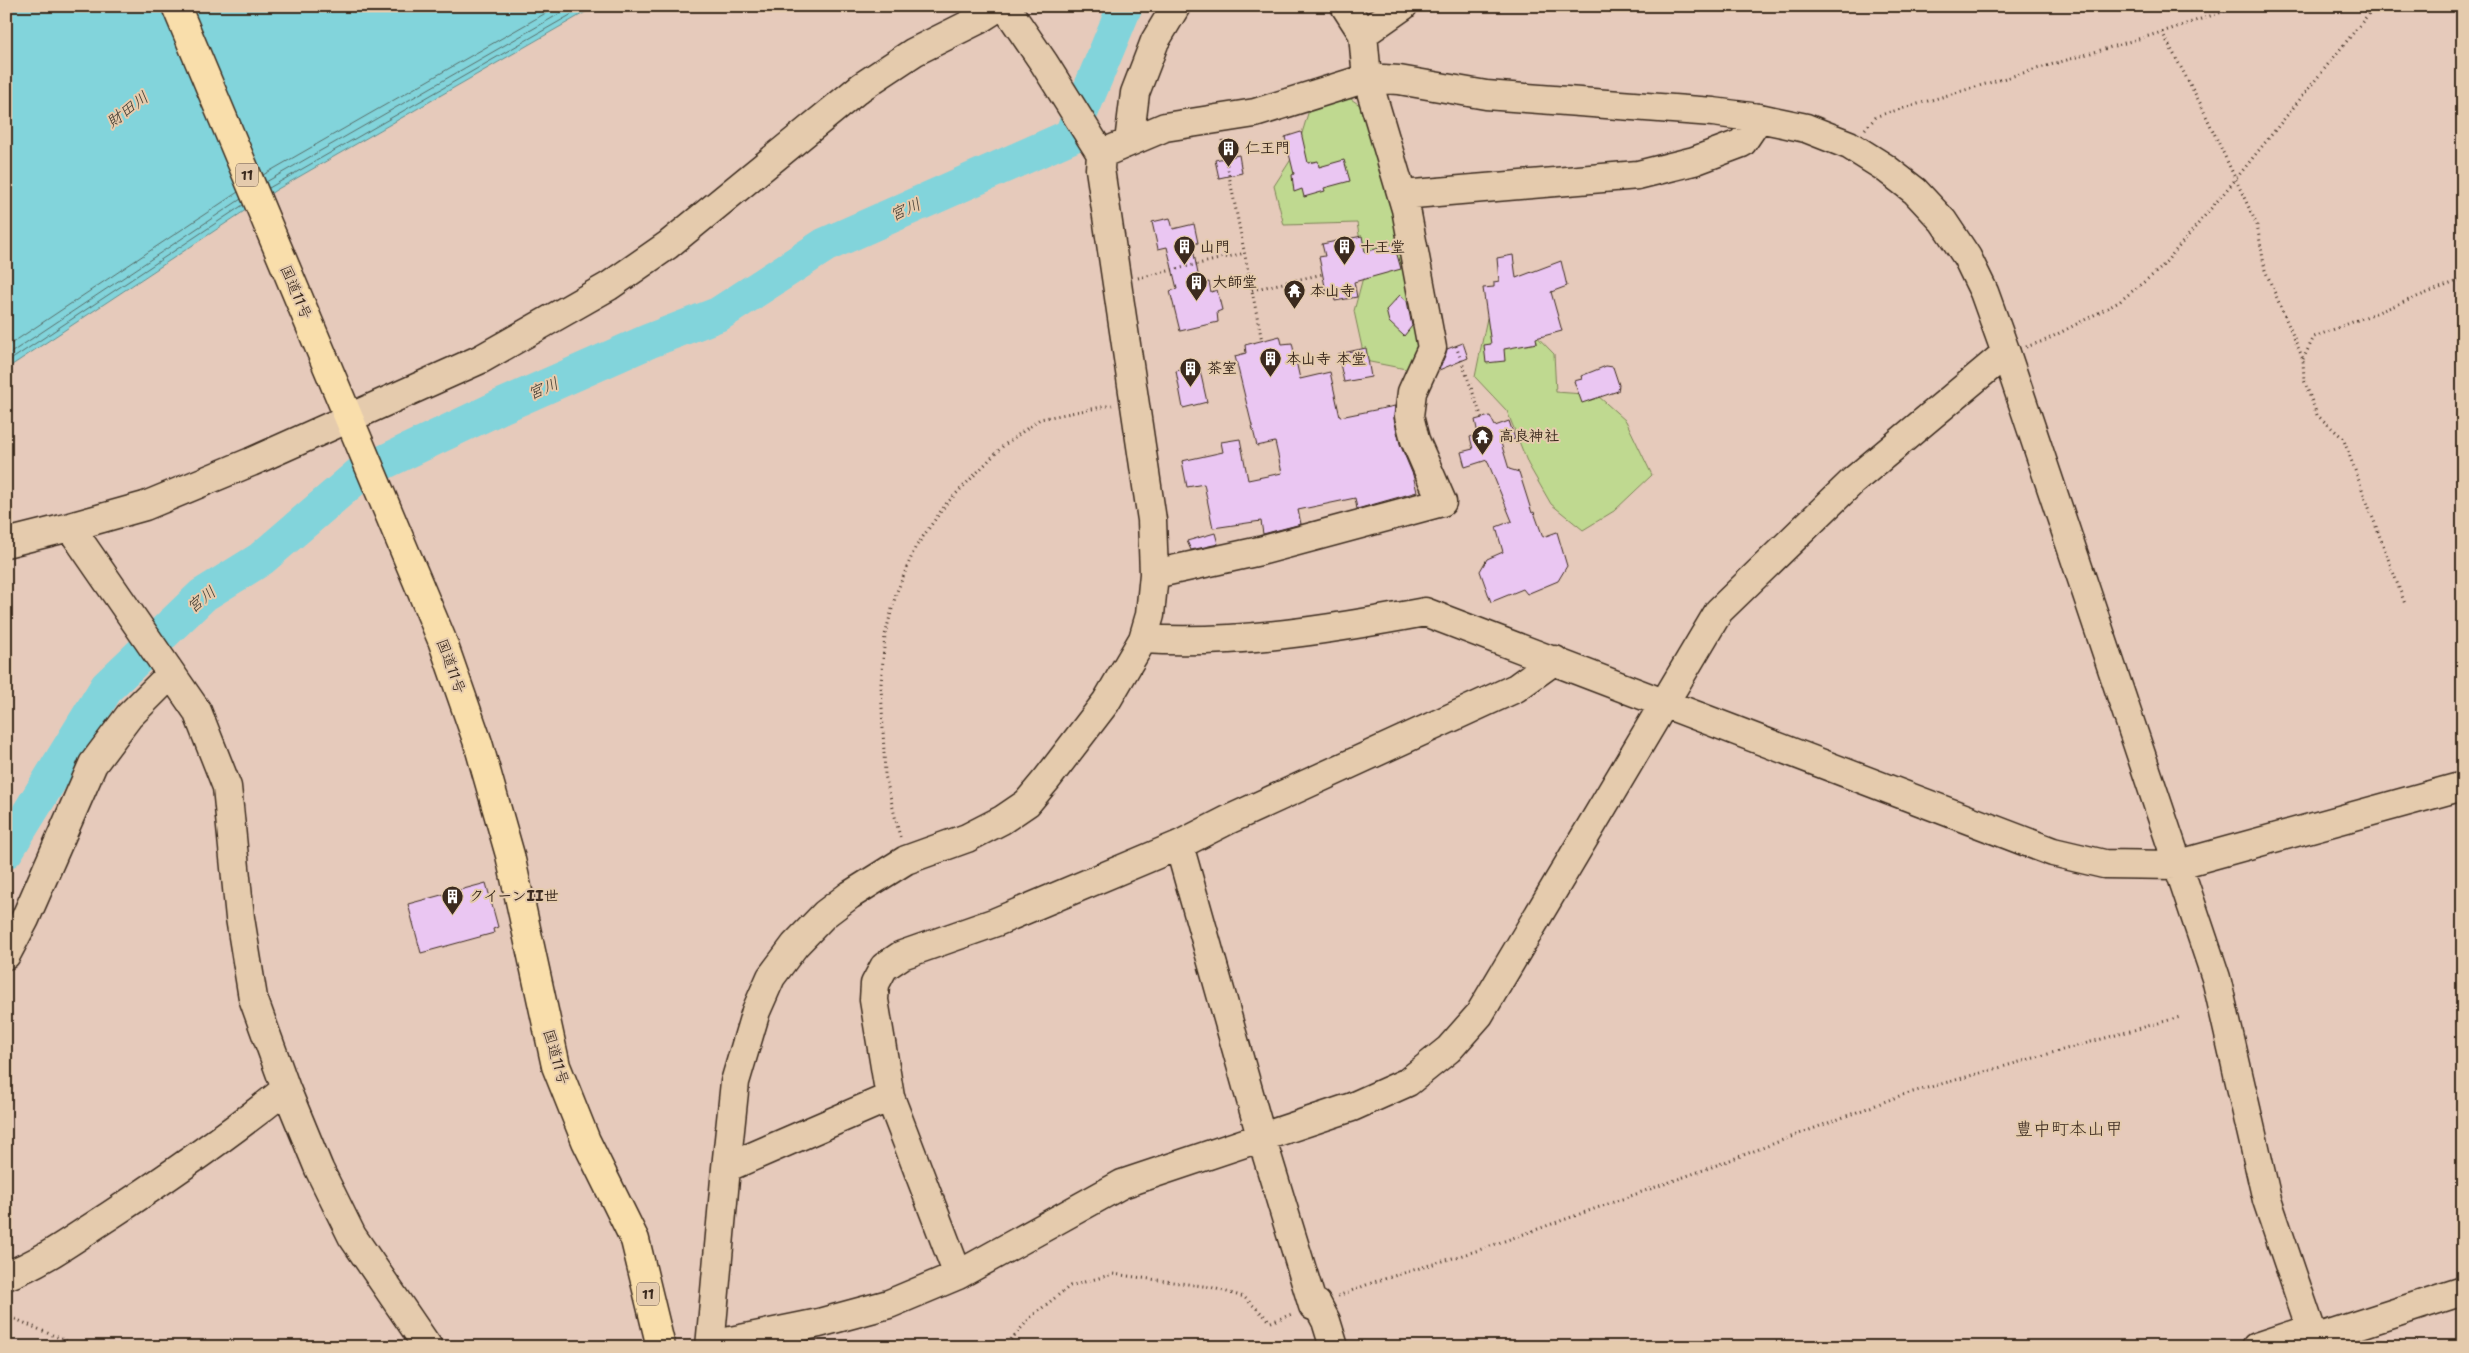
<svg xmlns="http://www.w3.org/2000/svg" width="2469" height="1353" viewBox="0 0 2469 1353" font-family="'Shantell Sans','Klee One',sans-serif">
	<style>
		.green { fill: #bfd990; stroke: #7d8257 }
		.water { fill: #82d4db; stroke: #66908f }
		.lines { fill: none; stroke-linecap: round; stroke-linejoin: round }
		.shore { stroke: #576e6a; stroke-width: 1 }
		.river { stroke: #82d4db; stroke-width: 35 }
		.building { fill: #eac6f2; stroke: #3b2a1e }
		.minor-casing { stroke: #3b2a1e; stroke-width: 31 }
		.highway-casing { stroke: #3b2a1e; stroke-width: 31 }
		.path { stroke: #3b2a1e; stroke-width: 3; stroke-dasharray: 1 4; stroke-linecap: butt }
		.minor { stroke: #e5cbad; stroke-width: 28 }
		.highway { stroke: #f9deab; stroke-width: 28 }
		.labels { text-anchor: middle; stroke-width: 4; stroke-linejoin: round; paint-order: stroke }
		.shield { fill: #e5cbad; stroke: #6e5a49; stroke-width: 1 }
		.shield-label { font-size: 14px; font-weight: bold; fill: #3b2a1e }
		.poi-label { font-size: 15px; font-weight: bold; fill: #3b2a1e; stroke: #e5cbad; text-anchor: start }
		.street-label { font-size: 15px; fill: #3b2a1e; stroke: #e5cbad }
		.water-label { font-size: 16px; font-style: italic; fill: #423b31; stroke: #e5cbad }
		.quarter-label { font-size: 18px; fill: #3b2a1e; stroke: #e5cbad }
	</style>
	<rect width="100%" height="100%" fill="#e6cabb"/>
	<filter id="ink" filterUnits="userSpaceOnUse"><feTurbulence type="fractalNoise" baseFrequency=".02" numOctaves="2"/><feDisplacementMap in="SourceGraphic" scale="10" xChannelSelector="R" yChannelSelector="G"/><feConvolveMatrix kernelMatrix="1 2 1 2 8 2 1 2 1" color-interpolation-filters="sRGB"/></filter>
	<g filter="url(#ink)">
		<path class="green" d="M1345,95L1373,114L1427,344L1411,370L1365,361L1354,311L1365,270L1357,223L1284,225L1274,186L1297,150L1309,110Z
			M1517,316L1554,354L1556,392L1597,395L1626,421L1652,475L1614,511L1583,530L1551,504L1528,464L1507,411L1475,377L1487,318Z"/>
		<path class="water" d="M6,6H596L276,190L6,369Z"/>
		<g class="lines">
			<path class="shore" d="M263,175L558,6
				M266,182L573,6
				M269,188L586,6
				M6,347L238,192
				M6,356L241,199
				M6,363L243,205"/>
			<path class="river" d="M6,851L107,687L203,595L261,559L361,473L502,406L649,341L719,314L825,245L1071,136L1125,6"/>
		</g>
		<path class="building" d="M1301,132L1308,163L1318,161L1319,167L1344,160L1350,181L1324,188L1325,191L1304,197L1302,189L1294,192L1292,175L1294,174L1285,137Z
			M1239,155L1242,173L1219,178L1215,160Z
			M1170,218L1173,229L1194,224L1198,243L1192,244L1200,284L1209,282L1211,292L1217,290L1222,310L1217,312L1218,322L1180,331L1170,291L1177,289L1167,247L1158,249L1152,222Z
			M1362,236L1365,252L1394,244L1401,269L1354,282L1357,297L1335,301L1333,289L1326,291L1319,257L1325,256L1322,244Z
			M1513,255L1516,278L1561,261L1567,286L1551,292L1562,331L1536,338L1537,343L1504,349L1505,361L1486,363L1484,345L1491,344L1483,288L1494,287V282L1499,281L1497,258Z
			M1400,295L1407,301L1412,326L1404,336L1389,322L1386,310Z
			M1280,336L1282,344L1292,343L1300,379L1330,372L1340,417L1395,406L1394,419L1400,444L1413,475L1417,492L1357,509L1355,498L1298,510L1301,524L1263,534L1261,521L1213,528L1204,484L1187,487L1182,461L1223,452L1221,442L1240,439L1248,480L1282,473L1275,442L1257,446L1235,356L1246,353L1245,345Z
			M1463,343L1468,358L1439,370L1447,349Z
			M1366,348L1371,377L1344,382L1338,354Z
			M1199,366L1207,402L1183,408L1176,371Z
			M1606,366L1613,367L1619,385L1618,391L1582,403L1574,381L1582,379L1581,376Z
			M1490,416L1495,426L1509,421L1515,439L1501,443L1509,469L1519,472L1532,513L1534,512L1543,537L1557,532L1567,566L1558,581L1527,594L1523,589L1491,602L1480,571L1487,559L1503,552L1496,527L1512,521L1487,460L1465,467L1461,452L1473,449L1470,437L1478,434L1475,420Z
			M1215,533L1218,544L1191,550L1187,541Z
			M486,883L498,927L493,929L494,933L421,953L408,904Z"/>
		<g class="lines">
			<defs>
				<path id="minor" d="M1345,6L1363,34
					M1129,142L1135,93L1155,41L1176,6
					M1101,154L1165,127L1255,113L1367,78L1399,80L1486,95L1713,112L1759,118L1806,128L1849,145L1884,167L1915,191L1943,221L1967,257L1984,292L2006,353L2216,978L2267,1200L2317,1347
					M1402,195L1638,175L1694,161L1742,143L1759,118
					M70,527L197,711L227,787L240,918L253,998L286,1089L319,1169L352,1236L428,1347
					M6,543L70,527L145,506L251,462L481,359L609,286L668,245L861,87L914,52L978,20L1000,6
					M1154,574L1260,551L1442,502L1415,440L1409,416L1412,392L1432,348L1406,209L1367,78L1363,34L1403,6
					M1143,639C1235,645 1334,629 1425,612L2053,852L2104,864L2176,865L2463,786
					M1179,845L1261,1136L1313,1306
					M6,955L25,919L93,764L129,716L171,674
					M726,1168L890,1097
					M958,1275L890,1097L874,1000L875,984L884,967L902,955L996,922L1179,845L1228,820L1516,688L1555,660
					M6,1276C43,1262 76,1237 109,1216C170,1176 229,1135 286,1089
					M1317,1304L1326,1321L1334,1347
					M2314,1339L2463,1291
					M711,1345L819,1323L889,1304L958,1275L1122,1184L1352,1107L1408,1082L1449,1049L1479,1015L1719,611L1853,481L2006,353
					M710,1347L726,1168L735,1082L756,1011L771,977L795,945L825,914L850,895L906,860L967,838L1002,820L1027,803L1047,779L1106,702L1143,639L1150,615L1154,574L1152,520L1100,169L1101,154L1044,63L1005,6
					M2256,1347L2310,1329"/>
				<path id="highway" d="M176,6L442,640L478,743L510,855L556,1066L586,1141L635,1240L661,1347"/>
			</defs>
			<use href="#minor" class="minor-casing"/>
			<use href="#highway" class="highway-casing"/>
			<path class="path" d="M2162,32L2200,103L2257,225L2265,270L2303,359L2304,380L2317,415L2343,438L2405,604
				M1865,129L1877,116L2162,32L2240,6
				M1222,140L1262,341
				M1138,278L1245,253
				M1252,290L1323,274
				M1456,346L1482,418
				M2026,347L2046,340L2119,302L2160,269L2235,180L2375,6
				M2303,359L2314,337L2463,279
				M900,837L885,775L881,684L885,635L896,594L915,548L946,504L1003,446L1040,419L1112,405
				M1338,1296L1374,1282L1479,1250L1709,1168L1902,1095L2180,1017
				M6,1315L80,1347
				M1004,1347L1033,1315L1070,1286L1113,1274L1210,1287L1244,1297L1271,1322L1292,1314"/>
			<use href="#minor" class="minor"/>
			<use href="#highway" class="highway"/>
		</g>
	</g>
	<defs>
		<symbol id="building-pin" viewBox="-11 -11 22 30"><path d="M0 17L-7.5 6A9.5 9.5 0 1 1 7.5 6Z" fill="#3b2a1e" stroke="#e5cbad"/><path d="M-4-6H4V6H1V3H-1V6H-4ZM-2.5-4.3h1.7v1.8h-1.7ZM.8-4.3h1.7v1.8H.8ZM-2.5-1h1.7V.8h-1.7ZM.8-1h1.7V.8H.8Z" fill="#fff"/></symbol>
		<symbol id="temple-pin" viewBox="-11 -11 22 30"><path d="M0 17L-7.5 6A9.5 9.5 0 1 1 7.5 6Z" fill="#3b2a1e" stroke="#e5cbad"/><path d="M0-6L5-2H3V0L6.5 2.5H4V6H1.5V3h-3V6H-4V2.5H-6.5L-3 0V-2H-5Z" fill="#fff"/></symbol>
	</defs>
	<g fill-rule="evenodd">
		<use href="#building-pin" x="1216" y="136" width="25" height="34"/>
		<use href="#building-pin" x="1172" y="234" width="25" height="34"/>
		<use href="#building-pin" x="1332" y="234" width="25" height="34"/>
		<use href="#building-pin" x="1184" y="270" width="25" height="34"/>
		<use href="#temple-pin" x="1282" y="278" width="25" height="34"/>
		<use href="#building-pin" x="1258" y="346" width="25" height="34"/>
		<use href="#building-pin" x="1178" y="356" width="25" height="34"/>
		<use href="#temple-pin" x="1470" y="424" width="25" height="34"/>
		<use href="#building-pin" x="440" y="884" width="25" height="34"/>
	</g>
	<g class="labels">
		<g class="shield">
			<rect x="236" y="163.5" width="22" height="23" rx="4"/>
			<rect x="637" y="1282.5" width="22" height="23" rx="4"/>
		</g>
		<g class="shield-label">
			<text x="247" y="180">11</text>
			<text x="648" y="1299">11</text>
		</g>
		<g class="poi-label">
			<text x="1245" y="153">仁王門</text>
			<text x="1200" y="252">山門</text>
			<text x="1360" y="252">十王堂</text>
			<text x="1212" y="287">大師堂</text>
			<text x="1310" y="296">本山寺</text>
			<text x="1286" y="364">本山寺 本堂</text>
			<text x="1207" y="373">茶室</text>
			<text x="1499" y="441">高良神社</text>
			<text x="469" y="901">クイーンII世</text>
		</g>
		<g class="street-label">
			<text transform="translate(296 292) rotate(67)" y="5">国道11号</text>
			<text transform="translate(451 666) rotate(70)" y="5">国道11号</text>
			<text transform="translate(556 1057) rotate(74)" y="5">国道11号</text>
		</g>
		<g class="water-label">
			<text transform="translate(127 109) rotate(-37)" y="6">財田川</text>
			<text transform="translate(905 209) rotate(-24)" y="6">宮川</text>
			<text transform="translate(543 388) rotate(-23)" y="6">宮川</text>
			<text transform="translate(201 599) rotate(-39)" y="6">宮川</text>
		</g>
		<g class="quarter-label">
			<text x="2069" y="1135">豊中町本山甲</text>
		</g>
	</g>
	<rect width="2469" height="1353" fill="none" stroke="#e5cbad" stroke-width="25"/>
	<rect x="12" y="12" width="2444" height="1328" fill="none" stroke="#3b2a1e" stroke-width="2" filter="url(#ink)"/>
</svg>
